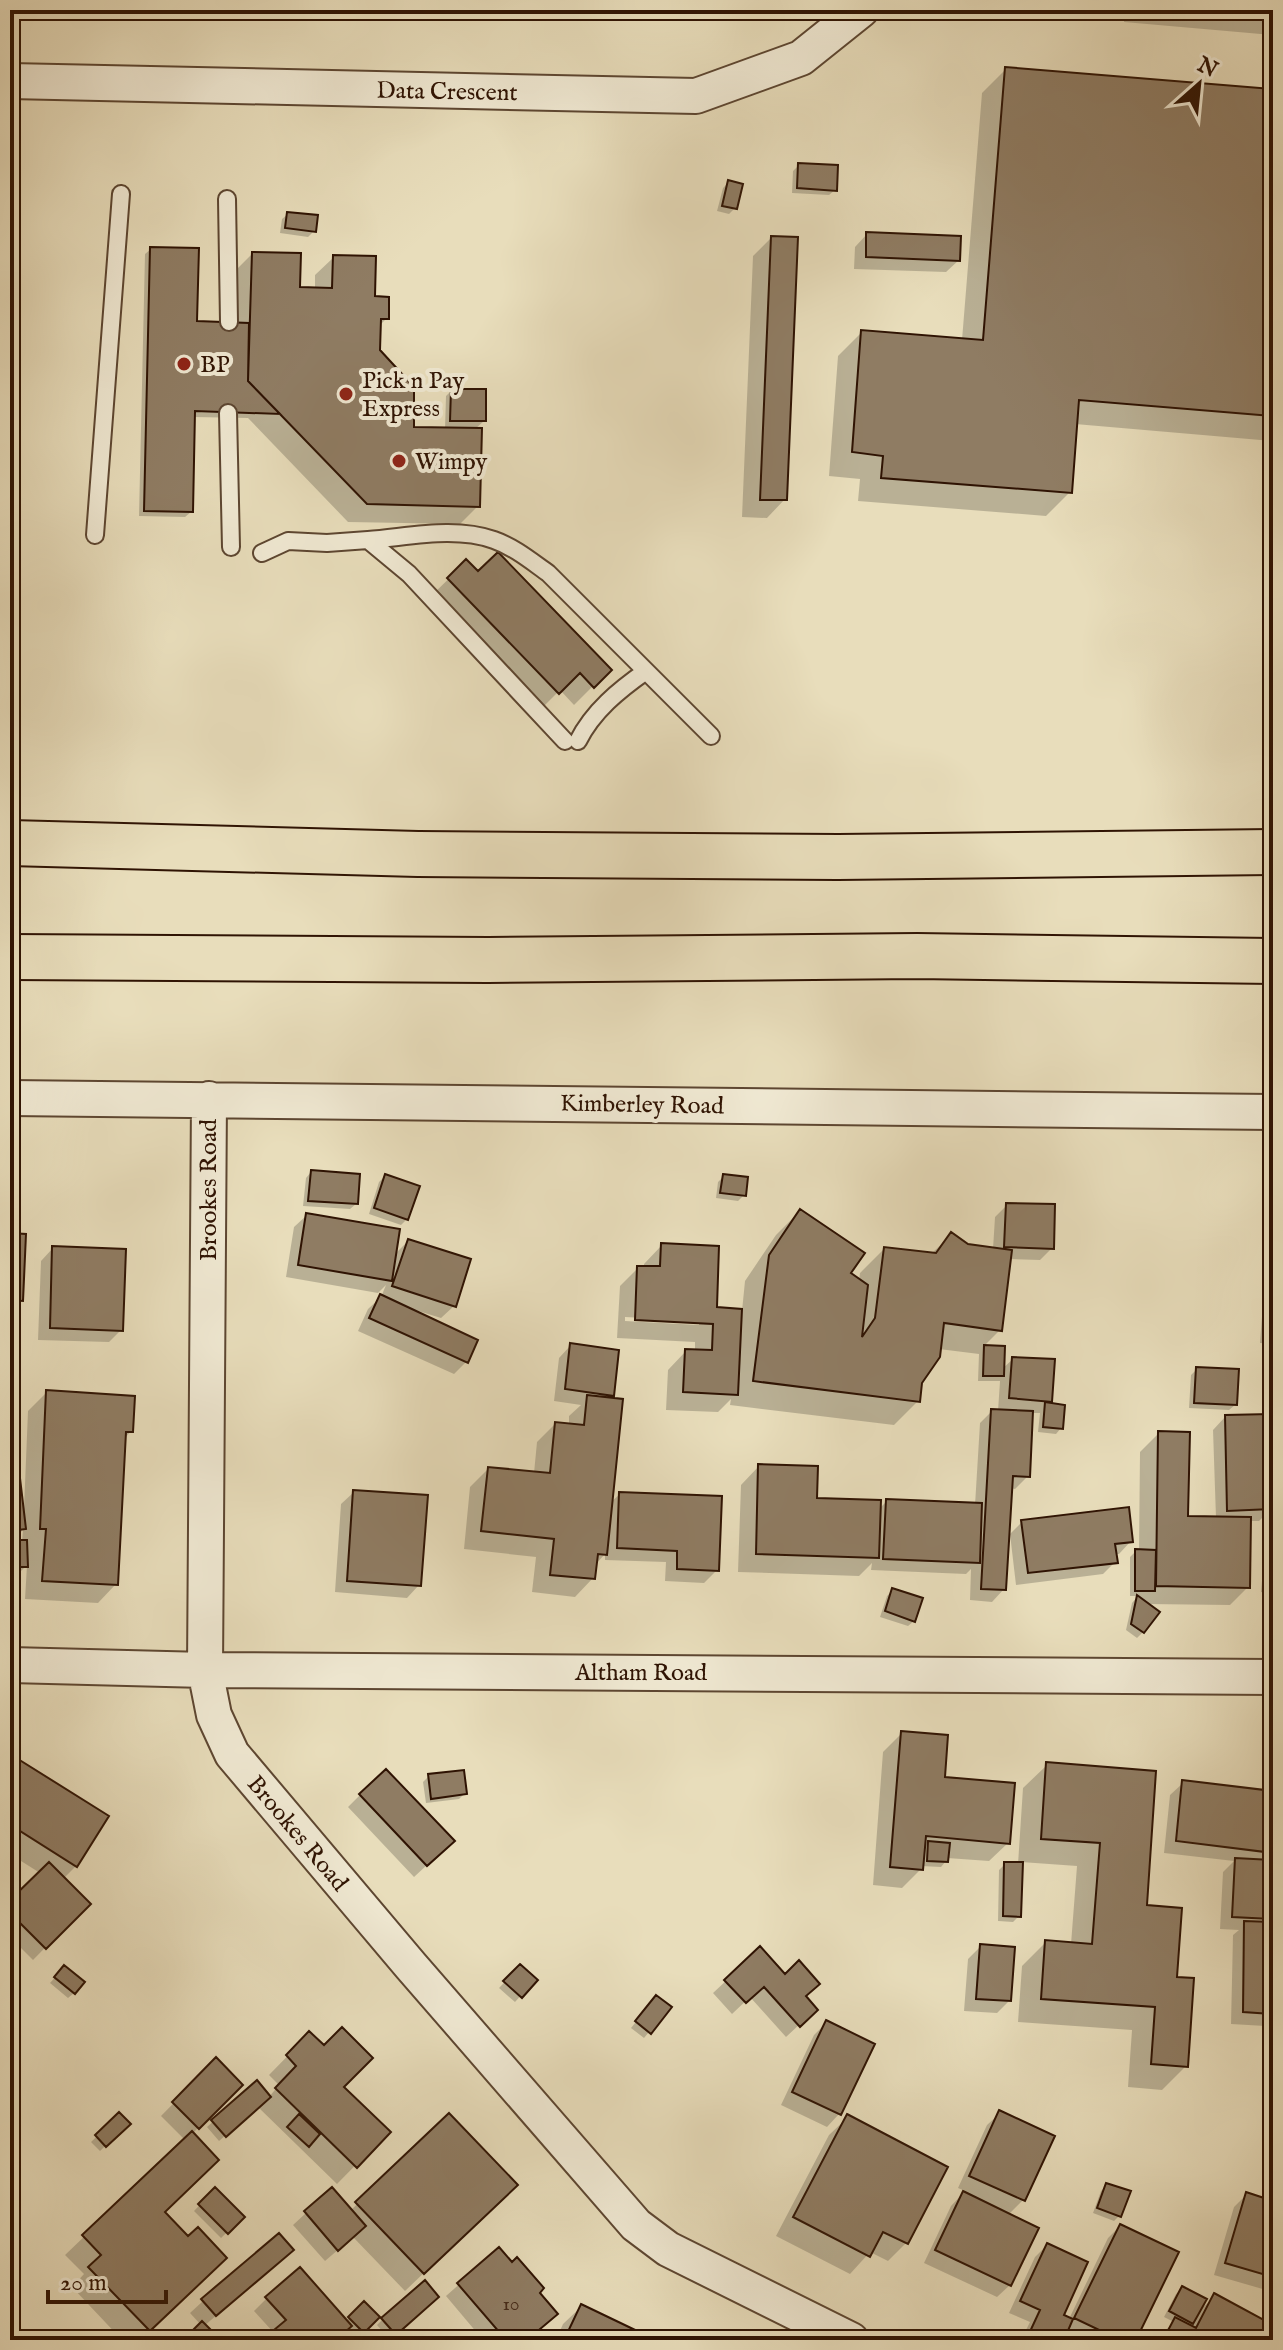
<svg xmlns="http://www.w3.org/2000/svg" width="1283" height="2350" viewBox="0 0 1283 2350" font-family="'IM FELL English',serif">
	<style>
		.shadow { fill: #0003; fill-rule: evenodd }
		.building { fill: #8f7c63; stroke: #2f1303; stroke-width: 2 }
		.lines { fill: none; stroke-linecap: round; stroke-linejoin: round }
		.lane-casing { stroke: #5d4631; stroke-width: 20 }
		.street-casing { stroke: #5d4631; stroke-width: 38 }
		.highway-casing { stroke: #2f1303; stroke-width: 48 }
		.lane { stroke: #f0e9d3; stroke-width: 16 }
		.street { stroke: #f0e9d3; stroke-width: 34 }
		.highway { stroke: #e8ddbb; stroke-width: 44 }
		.poi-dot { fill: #8f2418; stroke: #f0e9d3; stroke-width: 3 }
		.labels { text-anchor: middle; stroke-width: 8; stroke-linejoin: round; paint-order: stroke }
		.number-label { font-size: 20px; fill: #472d1b }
		.street-label { font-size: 24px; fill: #2f1303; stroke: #f0e9d3 }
		.poi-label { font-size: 24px; fill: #2f1303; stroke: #f0e9d3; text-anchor: start }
	</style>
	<rect width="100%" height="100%" fill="#e8ddbb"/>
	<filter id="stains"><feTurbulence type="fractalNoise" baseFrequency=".0025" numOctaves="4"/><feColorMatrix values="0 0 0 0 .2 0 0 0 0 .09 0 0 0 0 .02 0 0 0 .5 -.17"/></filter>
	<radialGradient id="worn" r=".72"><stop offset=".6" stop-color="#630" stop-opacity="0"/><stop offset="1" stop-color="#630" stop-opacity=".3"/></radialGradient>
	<path class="shadow" d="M987,10H1072L1061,20L987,15Z
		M1125,10H1273V35L1124,22Z
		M1006,69L1273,92V441L1075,424L1070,492L1046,516L858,501L860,479L829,476L838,356L862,332L962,340L982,93Z
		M799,165L835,190L829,195L792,193L793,171Z
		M729,182L735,208L729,214L717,211L723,188Z
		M288,214L314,231L308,237L280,233L282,219Z
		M867,234L959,260L946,272L854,269L855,247Z
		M771,238L785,499L767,518L742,517L753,256Z
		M151,249L195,323L232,325L234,272L252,254L298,289L315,290V275L334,257L373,298L387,318L379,326L378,351L412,429H445L446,396L451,391L484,421L474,430L478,506L460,524L348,522L248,418L193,417L191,512L185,517L139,516L145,254Z
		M466,562L609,670L574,705L560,690L539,711L430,597Z
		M311,1172L356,1204L350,1209L303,1206L306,1178Z
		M385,1176L407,1219L401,1225L369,1214L379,1182Z
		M724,1176L744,1195L738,1201L716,1198L718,1182Z
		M1273,1188V1241L1270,1240Z
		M1007,1205L1052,1248L1040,1260L1008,1259L1000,1330L983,1347L1003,1348L1002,1369L1013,1359L1050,1401L1046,1405L1061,1428L1056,1434L1038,1432L1040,1413H1031L1028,1476L1015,1489L1010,1488L1004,1589L992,1602L970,1600L971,1569L966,1574L871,1570L872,1563L859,1576L738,1572L741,1485L759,1466L815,1500L879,1509L887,1501L975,1505L980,1423L992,1411H998L1000,1381H978L979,1354L939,1349L921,1382L918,1401L894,1425L730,1405L731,1399L718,1412L666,1410L668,1370L686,1351L695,1352V1342L617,1338L620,1286L638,1268H644V1264L662,1245L715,1309L742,1311L745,1281L776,1235L800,1211L848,1274L859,1281L860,1273L884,1249L931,1254L951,1235L967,1246L993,1249L995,1217ZM625,1317L699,1321V1325L625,1321Z
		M307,1215L394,1255L408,1241L454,1306L441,1318L415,1310L414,1312L476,1341L466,1362L454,1374L358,1331L368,1309L381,1297L386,1285L378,1293L286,1277L294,1227Z
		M10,1235L21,1300L10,1310Z
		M53,1248L121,1330L109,1342L38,1340L41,1261Z
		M1273,1256V1344L1260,1343L1266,1263Z
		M571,1345L612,1395L607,1399L610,1503L620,1494L717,1570L704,1583L665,1581L666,1562L605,1560V1554L595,1565L593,1578L575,1597L532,1592L536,1557L464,1549L470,1487L488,1469L534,1473L537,1442L555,1424L569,1425V1416L581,1405L554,1401L559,1358Z
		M1273,1359V1405L1265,1404L1270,1362Z
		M1197,1369L1235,1405L1229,1410L1189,1408L1191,1375Z
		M47,1392L131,1431L124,1439L116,1584L98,1603L25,1599L27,1565L20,1572H10V1481L22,1508H24L28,1411ZM23,1530L22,1542H10Z
		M1225,1417L1269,1438L1273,1435L1272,1508L1259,1521H1249L1248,1587L1230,1605L1145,1604L1143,1632L1137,1638L1126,1630L1132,1603L1138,1596H1130V1557L1136,1551L1139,1552L1140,1452L1159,1433L1186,1518H1216L1213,1430Z
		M354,1492L419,1585L407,1598L335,1592L341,1504Z
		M1022,1522L1131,1541L1119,1554H1114L1115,1562L1103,1574L1016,1585L1010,1534Z
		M1273,1529V1594L1261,1592L1266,1536Z
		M892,1591L914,1621L908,1626L880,1617L887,1596Z
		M902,1733L943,1779L1008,1843L989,1861L947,1858L946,1861L941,1867L921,1866V1869L902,1888L873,1885L883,1752Z
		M10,1756L76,1866L63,1879L88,1904L33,1960L10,1937V1903L40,1873L10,1854Z
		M1047,1765L1144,1907L1175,1979L1186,2066L1162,2090L1128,2087L1132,2030L1018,2022L1022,1966L1046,1942L1071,1944L1077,1866L1021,1862L1019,1916L1013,1922L998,1921L999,1870L1005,1864H1018L1023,1788Z
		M429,1776L465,1793L459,1799L426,1803L423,1782Z
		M1183,1783L1273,1793V1854L1265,1861L1273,1862V2017L1265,2026L1231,2024L1233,1935L1239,1930L1220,1929L1223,1872L1234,1861L1164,1853L1170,1795Z
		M360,1795L440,1853L414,1877L348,1807Z
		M981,1946L1010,2000L997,2013L964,2011L968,1959Z
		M760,1949L815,2010L786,2037L750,1997L732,2014L713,1993Z
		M520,1966L535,1980L515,2002L499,1988Z
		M59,1973L74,1993L68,1998L50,1983Z
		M651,2003L669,2008L644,2038L631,2028Z
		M826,2023L872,2045L839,2114L827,2127L781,2105L814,2035Z
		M309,2034L342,2087L388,2132L337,2184L258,2107L219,2141L207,2127L256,2082L269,2097L279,2085L269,2075Z
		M216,2060L241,2085L192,2134L162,2212L206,2277L139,2340H122L72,2287L84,2274L65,2255L185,2140L161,2116Z
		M1000,2113L1023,2200L1008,2215L1010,2285L997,2297L924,2263L951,2206L965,2191L958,2188L987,2125Z
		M119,2115L128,2124L100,2151L91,2142Z
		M449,2116L497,2203L405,2291L353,2237L325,2261L293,2225L306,2213L350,2211Z
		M848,2117L906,2243L888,2261L870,2252L850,2274L776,2236L829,2135Z
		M1107,2185L1119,2216L1114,2221L1093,2213L1101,2191Z
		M215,2189L243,2217L221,2238L194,2211Z
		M1246,2195L1273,2203V2292L1214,2275L1234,2207Z
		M1120,2226L1134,2340H1083L1065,2332L1061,2340H1021L1030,2322L1009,2313L1035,2257L1047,2245L1061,2316L1069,2319L1108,2238Z
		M498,2250L537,2293L526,2340H483L446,2296Z
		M279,2262L204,2326L218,2340H185L201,2325L190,2313L203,2301Z
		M1182,2289L1199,2311L1215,2296L1266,2340H1156L1174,2322L1164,2317L1176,2294Z
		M267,2298L345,2322L364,2304L378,2317L357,2337L347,2328L335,2340H265L274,2333L254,2311Z
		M431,2302L389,2339L377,2325L383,2319Z
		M582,2306L652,2340H556L563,2324Z"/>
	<path class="building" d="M1005,67L1273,89V416L1079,400L1072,493L881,478L883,456L852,452L861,330L983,340Z
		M798,163L838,165L837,191L797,188Z
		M728,180L743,184L737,209L722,206Z
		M287,212L318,215L316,232L285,228Z
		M866,232L961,236L960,261L866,257Z
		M771,236L798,237L787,500H760Z
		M150,247L199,248L197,321L249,323L248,381L280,414L195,411L193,512L144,511Z
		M252,252L301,253L300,287L332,288L333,255L376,256L375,296L389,297V319H381L380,350L414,387V427L482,428L480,507L367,504L248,381Z
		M451,389H486V421H450Z
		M498,552L612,670L594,688L580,673L559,694L447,578L466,559L478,571Z
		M311,1170L360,1174L358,1204L308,1201Z
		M385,1174L420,1186L408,1220L374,1208Z
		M723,1174L748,1177L746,1196L720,1193Z
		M1006,1203L1055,1204L1054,1249L1004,1247Z
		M800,1209L865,1253L851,1273L868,1285L862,1337L875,1318L884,1247L936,1253L951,1232L968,1244L1012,1250L1002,1331L944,1323L940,1357L922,1383L920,1402L753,1381L769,1255Z
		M306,1213L400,1229L392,1281L298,1265Z
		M10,1233L26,1234L23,1301L10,1300Z
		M408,1239L471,1259L456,1307L392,1286Z
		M661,1243L719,1246L717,1307L742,1309L738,1395L683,1392L685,1349L712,1350L713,1324L635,1320L637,1266H660Z
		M52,1246L126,1249L123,1331L50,1328Z
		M380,1294L478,1340L468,1363L369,1318Z
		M570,1343L619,1350L614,1396L565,1389Z
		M984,1345L1005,1346L1004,1376H983Z
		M1012,1357L1055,1359L1052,1402L1009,1398Z
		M1196,1367L1239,1369L1237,1405L1194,1403Z
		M46,1390L135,1396L133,1432H126L118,1585L42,1581L46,1529H40Z
		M587,1395L623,1399L607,1555L598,1554L595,1579L550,1575L554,1539L481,1531L488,1467L550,1473L555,1422L584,1425Z
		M1045,1402L1065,1405L1063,1429L1043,1427Z
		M991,1409L1033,1411L1030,1477L1013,1476L1006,1590L981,1589Z
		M1271,1414L1273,1509L1227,1511L1225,1415Z
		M1158,1431L1190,1432L1188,1516L1251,1517L1250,1588L1156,1586Z
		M758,1464L818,1466L817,1498L881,1500L879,1558L756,1554Z
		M20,1478L26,1529L10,1531V1479Z
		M353,1490L428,1495L421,1586L347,1581Z
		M619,1492L722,1496L719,1571L677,1569V1551L617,1548Z
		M886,1499L982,1503L980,1563L883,1559Z
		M1129,1507L1133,1542L1115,1544L1118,1563L1028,1573L1021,1520Z
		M10,1540H27L28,1567H10Z
		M1135,1549L1156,1550L1155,1591H1135Z
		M892,1588L923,1598L915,1622L885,1611Z
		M1137,1595L1160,1612L1144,1633L1131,1624Z
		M901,1731L948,1735L945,1777L1015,1783L1010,1844L926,1836L923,1870L890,1867Z
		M10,1754L109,1816L77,1867L12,1826L10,1830Z
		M1046,1762L1156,1771L1147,1905L1182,1908L1177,1977L1194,1978L1188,2067L1151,2064L1155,2007L1041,1999L1045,1940L1092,1944L1100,1843L1041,1839Z
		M386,1769L455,1841L427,1866L359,1794Z
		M464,1770L467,1794L431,1799L428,1774Z
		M1182,1780L1273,1791V1853L1176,1841Z
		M928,1841L950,1843L948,1862L927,1861Z
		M1235,1858L1273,1860V1919L1232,1917Z
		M49,1862L91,1904L46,1949L10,1913V1900Z
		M1004,1862H1023L1021,1917L1003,1916Z
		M1244,1921L1273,1922V2014L1243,2012Z
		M980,1944L1015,1947L1011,2001L976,1999Z
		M760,1946L785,1974L799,1960L820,1984L806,1996L818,2010L800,2027L764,1987L746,2003L724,1980Z
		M520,1964L538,1980L522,1998L503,1981Z
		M64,1965L85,1982L75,1994L54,1977Z
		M656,1995L672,2007L651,2034L635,2021Z
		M826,2020L875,2044L841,2115L792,2092Z
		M342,2027L373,2058L344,2087L391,2132L357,2168L275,2088L296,2066L286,2055L309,2031L324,2045Z
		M216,2057L243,2085L199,2129L172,2102Z
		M257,2080L271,2097L226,2137L211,2120Z
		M999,2110L1055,2136L1025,2201L969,2176Z
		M119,2112L131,2124L106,2147L95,2135Z
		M449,2113L518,2185L424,2274L355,2202Z
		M299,2114L320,2134L309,2147L287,2127Z
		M847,2114L948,2167L908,2244L883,2232L870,2257L793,2217Z
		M192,2131L219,2160L165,2212L188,2236L198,2227L227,2258L150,2331L88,2267L101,2255L82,2235Z
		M1106,2183L1131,2191L1121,2217L1097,2208Z
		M215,2187L245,2217L228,2234L198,2204Z
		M332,2187L366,2226L338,2251L304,2211Z
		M963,2191L1039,2228L1011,2286L935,2250Z
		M1246,2192L1273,2201V2277L1225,2263Z
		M1120,2224L1179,2252L1136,2340H1120L1074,2318Z
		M279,2233L294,2250L216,2316L201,2299Z
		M1047,2243L1088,2262L1064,2315L1073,2319L1064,2340H1032L1027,2338L1040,2310L1020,2301Z
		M499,2247L512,2262L517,2257L544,2288L540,2293L558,2314L527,2340H506L457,2283Z
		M300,2267L352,2326L336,2340H262L286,2320L265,2297Z
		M425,2280L439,2297L396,2335L381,2318Z
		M1182,2286L1207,2299L1193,2324L1169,2311Z
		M1214,2293L1273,2325V2331L1268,2340H1163L1175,2317L1196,2328Z
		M364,2301L380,2317L364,2333L348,2317Z
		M581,2304L656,2340H564Z
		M202,2321L221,2340H183Z"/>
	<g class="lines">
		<defs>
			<path id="lane" d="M227,199L229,322
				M228,413L231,547
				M95,535L121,194
				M368,540C409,537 454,526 494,540C514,547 531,561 548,573L711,736
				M262,553L288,541L327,543L368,540L409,574L565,741
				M578,741C593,711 619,690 646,671"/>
			<path id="street" d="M10,81L696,96L801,58L861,10
				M10,1098L1273,1112
				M209,1099L205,1670L214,1715L232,1754L411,1966L636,2225L668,2249L851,2340
				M10,1665L205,1670L1273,1677"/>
			<path id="highway" d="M10,843L418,854L838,857L1273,852
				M10,957L488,960L917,956L1273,961"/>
		</defs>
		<use href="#lane" class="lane-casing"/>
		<use href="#street" class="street-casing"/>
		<use href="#highway" class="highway-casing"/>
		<use href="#lane" class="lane"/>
		<use href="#street" class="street"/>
		<use href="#highway" class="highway"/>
	</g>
	<g class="poi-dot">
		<circle cx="184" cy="364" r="8"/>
		<circle cx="346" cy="394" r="8"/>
		<circle cx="399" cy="461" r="8"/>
	</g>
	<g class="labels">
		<g class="number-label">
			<text x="511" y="2310">10</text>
		</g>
		<g class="street-label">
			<text transform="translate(447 91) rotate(1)" y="8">Data Crescent</text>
			<text transform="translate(642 1104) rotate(1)" y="8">Kimberley Road</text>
			<text transform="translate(208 1190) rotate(-90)" y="8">Brookes Road</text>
			<text x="641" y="1680">Altham Road</text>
			<text transform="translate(298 1833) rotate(50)" y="8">Brookes Road</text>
		</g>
		<g class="poi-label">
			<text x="200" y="372">BP</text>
			<text x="362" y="388">Pick n Pay<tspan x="362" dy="28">Express</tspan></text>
			<text x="415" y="469">Wimpy</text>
		</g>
	</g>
	<rect width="1283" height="2350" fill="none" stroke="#e8ddbb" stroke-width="40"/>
	<rect x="12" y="12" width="1259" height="2326" fill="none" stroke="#2f1303" stroke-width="4"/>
	<rect x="20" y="20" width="1243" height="2310" fill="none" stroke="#2f1303" stroke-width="2"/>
	<g transform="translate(1199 84) rotate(27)" stroke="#f0e9d3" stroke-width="6" paint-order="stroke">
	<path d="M0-6L14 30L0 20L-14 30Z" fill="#2f1303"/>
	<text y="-12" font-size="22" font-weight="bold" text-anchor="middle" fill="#2f1303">N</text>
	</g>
	<path d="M48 2290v12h118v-12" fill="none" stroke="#2f1303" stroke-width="4"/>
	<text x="60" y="2290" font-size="24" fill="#2f1303" stroke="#f0e9d3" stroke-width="6" paint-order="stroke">20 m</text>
	<rect width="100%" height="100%" filter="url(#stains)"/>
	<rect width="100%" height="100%" fill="url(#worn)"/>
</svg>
